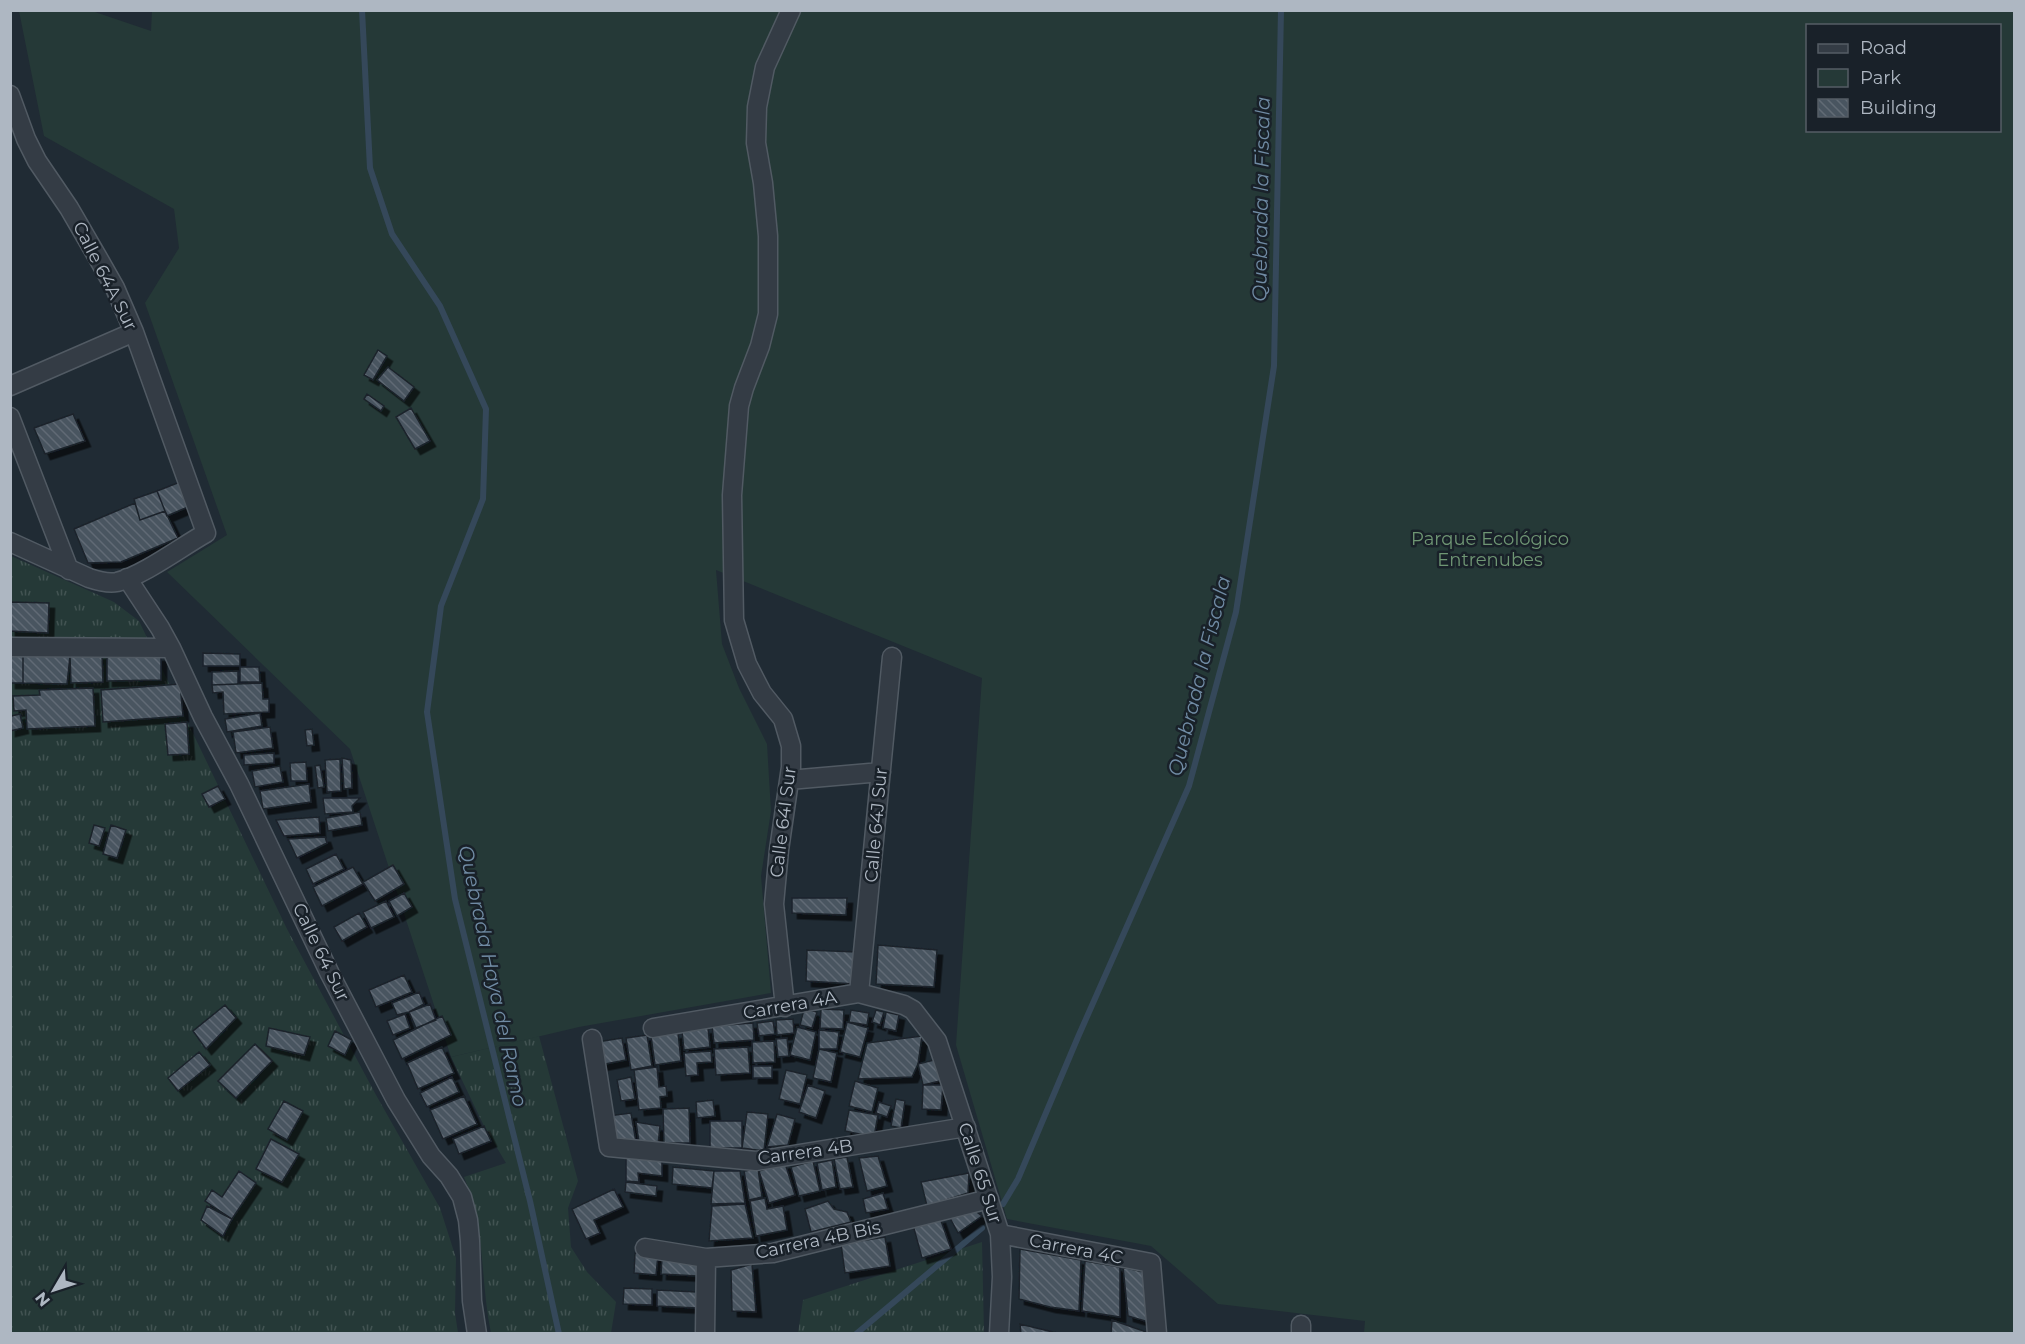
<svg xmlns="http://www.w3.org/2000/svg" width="2025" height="1344" viewBox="0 0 2025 1344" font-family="Montserrat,sans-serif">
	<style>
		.grass { fill: url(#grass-tufts) }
		.green { fill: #253937; fill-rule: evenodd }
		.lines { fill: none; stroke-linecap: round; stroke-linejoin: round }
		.stream { stroke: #35485a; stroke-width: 6 }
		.building { fill: url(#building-back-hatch); stroke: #1b232b; stroke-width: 1.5; filter: url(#shadow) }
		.street-casing { stroke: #515a63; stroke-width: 21 }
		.street { stroke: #343c45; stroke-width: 18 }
		.labels { text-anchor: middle; stroke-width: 5; stroke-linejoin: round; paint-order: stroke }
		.street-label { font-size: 18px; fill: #aeb7c2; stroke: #192129 }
		.park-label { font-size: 18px; fill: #6f9674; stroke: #192129 }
		.water-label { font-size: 20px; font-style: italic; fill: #708ba4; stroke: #192129 }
	</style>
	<defs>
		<pattern id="grass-tufts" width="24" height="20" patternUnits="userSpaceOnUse" patternTransform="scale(1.5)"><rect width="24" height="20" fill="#253937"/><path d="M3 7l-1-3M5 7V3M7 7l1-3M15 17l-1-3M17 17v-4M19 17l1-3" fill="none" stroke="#425352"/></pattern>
		<pattern id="building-back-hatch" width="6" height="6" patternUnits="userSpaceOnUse" patternTransform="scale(1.5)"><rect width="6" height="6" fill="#495560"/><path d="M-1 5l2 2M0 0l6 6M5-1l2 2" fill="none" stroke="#616b75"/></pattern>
		<filter id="shadow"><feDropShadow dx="5.5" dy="5.5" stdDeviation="0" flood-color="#0009"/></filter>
	</defs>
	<rect width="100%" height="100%" fill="#202b34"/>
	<path class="grass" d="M11,556L114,602L139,621L287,929L376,1095L440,1208L456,1258L455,1313L458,1333L11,1334Z
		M539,1036L578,1181L568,1208L571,1247L587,1272L616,1302L611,1333H491C480,1281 486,1227 464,1177L506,1163L484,1126L451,1057Z
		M982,1242L984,1333H798L803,1300Z"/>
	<path class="green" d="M152,10L2014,11V1333H1364L1365,1321L1218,1304L1151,1246L1007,1219L956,1045L982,678L716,570L722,644L739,688L767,744L771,811L761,876L771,993L579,1027L451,1057L350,749L167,572L227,535L145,303L179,248L174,209L44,136L19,11H92L151,31ZM1808,26H2000V130H1808Z"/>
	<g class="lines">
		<path class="stream" d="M362,10L370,168L392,234L440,306L486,409L483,499L441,606L427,712L455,899L530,1201L559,1334
			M1003,1204L1018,1179L1078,1037L1189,786L1236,612L1274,366L1281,10
			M856,1334L982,1228"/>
	</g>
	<path class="building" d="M378,350L387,356L373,380L364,375Z
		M388,367L414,387L404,401L377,380Z
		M367,394L384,406L381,411L364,399Z
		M411,408L430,441L415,449L396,417Z
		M73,414L85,441L45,454L34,428Z
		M180,482L190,506L167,516L157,491Z
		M157,491L165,511L140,520L134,499Z
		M135,503L140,520L165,511L178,538L121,562L88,563L74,529Z
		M10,602L49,603L48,633L10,631Z
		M10,653H23V683H10Z
		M23,653L70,656L67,684L23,683Z
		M203,653L240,654V666H203Z
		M102,654L103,682L71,683L70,656Z
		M107,656H161V680L107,681Z
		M240,667H259L260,682H240Z
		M238,671V684L212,685V672Z
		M262,683L263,699H269V712L224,714L223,692L213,693L212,685Z
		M180,684L183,716L103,722L101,690Z
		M93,688L95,726L27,729L26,710L14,711L13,696L40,695L39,690Z
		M10,713L11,716L20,714L23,728L10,731Z
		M260,713L262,726L227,732L225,719Z
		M187,722L189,754L168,755L165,724Z
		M270,727L273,748L236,753L233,732Z
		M312,729L314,745L307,746L305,730Z
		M274,753V763L244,765V755Z
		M342,758L351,760L352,788L344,789Z
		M340,759L341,791L327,792L325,760Z
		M306,762L307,781H291L290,763Z
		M320,765L324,787L318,788L315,766Z
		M280,766L283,782L255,787L252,771Z
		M309,784L311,802L263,809L260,791Z
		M218,786L225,799L209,807L202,794Z
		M323,798H360L352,806L353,812L325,814Z
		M360,812L362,825L328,831L326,818Z
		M319,817L320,833L284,836L276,820Z
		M94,825L105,828L99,846L89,843Z
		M111,825L126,830L117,858L103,854Z
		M325,837L327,843L297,858L288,839Z
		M336,854L344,869L313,884L306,869Z
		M393,865L404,884L375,901L363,882Z
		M353,867L363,884L322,906L313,887Z
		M404,893L412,907L397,916L389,901Z
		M792,898H847L846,915L792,913Z
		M386,901L394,917L371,928L363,912Z
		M359,913L367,927L342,941L334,927Z
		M878,945L937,950L934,987L876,984Z
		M807,950L857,952L855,984L806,981Z
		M404,975L412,992L376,1007L369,990Z
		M419,992L424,1004L409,1012L397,1015L392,1003Z
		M430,1004L436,1020L416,1028L409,1012Z
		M225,1005L236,1018L206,1049L193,1031Z
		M804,1009L817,1012L812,1028L800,1025Z
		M821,1009L844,1010L843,1029L820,1028Z
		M851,1010L869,1013L867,1025L849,1022Z
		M876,1010L884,1012L880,1025L872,1022Z
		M886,1012L899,1015L896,1031L883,1028Z
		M405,1014L410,1028L393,1035L387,1021Z
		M442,1016L451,1035L402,1059L393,1040Z
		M793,1019L794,1033L777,1035L776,1020Z
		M773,1021L775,1034L759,1036L757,1023Z
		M847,1022L868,1028L860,1057L840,1052Z
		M753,1023L754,1040L714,1043L712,1026Z
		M797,1027L816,1032L810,1060L790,1055Z
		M269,1028L310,1037L304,1055L266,1046Z
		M708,1028L710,1047L684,1050L682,1031Z
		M819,1030L839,1032L837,1049H819Z
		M335,1031L352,1040L345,1055L328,1046Z
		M678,1033L681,1061L655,1065L651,1036Z
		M647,1035L652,1066L631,1070L626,1038Z
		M922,1036L918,1064L912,1077L858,1079L867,1043Z
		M622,1038L626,1060L600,1065L597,1042Z
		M787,1038L789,1056L778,1057L776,1039Z
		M774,1041L775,1062L753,1063L752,1042Z
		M255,1044L272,1061L236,1098L218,1081Z
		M442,1047L454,1073L418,1089L407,1063Z
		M748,1047L750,1073L716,1075L714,1049Z
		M819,1049L837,1053L831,1082L813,1078Z
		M711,1051L712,1062L697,1063L698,1075L686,1076L684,1053Z
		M199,1052L210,1065L178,1091L168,1078Z
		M938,1059L944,1080L923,1085L918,1064Z
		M753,1066H772V1078H753Z
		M657,1067L659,1087L666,1086L667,1096L660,1097L661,1108L639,1110L634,1070Z
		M786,1070L807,1075L800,1104L779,1099Z
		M452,1077L459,1092L427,1107L420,1093Z
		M631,1077L635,1099L621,1101L617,1080Z
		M855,1081L878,1088L872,1112L849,1106Z
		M808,1085L825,1091L816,1118L799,1112Z
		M923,1085H943L941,1110L922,1109Z
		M464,1096L477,1124L443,1139L430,1110Z
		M896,1099L905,1101L901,1128L891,1126Z
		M713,1100L715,1116L697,1118L696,1102Z
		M284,1101L303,1111L287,1140L268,1129Z
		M879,1102L891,1106L887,1117L876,1113Z
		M689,1108L690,1143H664L663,1109Z
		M849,1110L878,1115L874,1137L845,1131Z
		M747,1112L768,1114L764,1151L742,1148Z
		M631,1113L636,1142L613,1145L608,1116Z
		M777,1114L795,1119L788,1145L767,1147Z
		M710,1121H742V1148H710Z
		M636,1122L660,1126L658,1145L639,1142Z
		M484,1126L491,1141L459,1154L453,1139Z
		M271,1139L299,1154L282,1182L256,1169Z
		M878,1156L887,1186L867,1191L859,1158Z
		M626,1157L662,1160V1176L638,1173L639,1182L626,1181Z
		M847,1157L853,1187L840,1189L834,1159Z
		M832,1160L836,1187L822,1190L817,1163Z
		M813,1161L820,1191L799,1196L791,1167Z
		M785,1163L795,1195L769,1203L759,1171Z
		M673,1167L714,1171L712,1188L672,1184Z
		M758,1169L762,1197L749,1200L744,1171Z
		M239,1171L256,1183L232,1219L205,1201L212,1190L222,1197Z
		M714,1171H740L745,1203L711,1204Z
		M969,1173L968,1193L927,1206L921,1182Z
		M626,1182L657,1186L656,1196L625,1192Z
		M614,1189L623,1207L594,1220L600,1233L586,1239L572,1209Z
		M883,1193L888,1209L866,1213L863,1199Z
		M765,1198L767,1209L783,1206L787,1230L756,1236L750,1201Z
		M828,1201L834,1209L847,1212L851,1222L811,1232L805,1209Z
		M745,1204L753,1238L709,1241L712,1206Z
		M207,1206L232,1219L223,1236L201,1220Z
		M970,1207L982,1216L958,1233L950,1218Z
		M940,1218L951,1249L922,1258L913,1225Z
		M885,1237L890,1266L845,1273L841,1244Z
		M1020,1249L1081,1260L1079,1311L1050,1307L1019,1299Z
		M635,1253L658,1255L656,1275L634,1273Z
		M662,1258L699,1260L698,1276L661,1274Z
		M1085,1261L1120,1267V1317L1082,1311Z
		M752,1264L756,1312L732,1311L731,1270Z
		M1123,1267L1147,1273L1152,1323L1128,1316Z
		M624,1288L652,1289V1305L623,1304Z
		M657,1290L697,1292V1308L657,1306Z
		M1112,1320L1152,1334H1111Z
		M1020,1324L1061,1334H1021Z"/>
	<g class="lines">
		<defs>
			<path id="street" d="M10,95L26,139L37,161L69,208L98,258L115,288L134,332L206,533C181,547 144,575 117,582C108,584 98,581 89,578L10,542
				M10,386L134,332
				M10,417L69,570
				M127,578L160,628L171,648L203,717L239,784L330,974L396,1100L431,1156L449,1176L462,1197L468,1220L470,1241L472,1301L477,1334
				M10,647L171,648
				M789,780L881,772
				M859,993L892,657
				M785,1007L774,904L779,850L791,767V746L783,719L762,693L747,664L734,620L732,495L739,406L744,388L760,346L768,314V236L763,183L756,143L757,107L765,67L791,10
				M653,1028L859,993L904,1005L913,1010L937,1041L1000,1234L1002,1277L999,1334
				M592,1039L609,1147L756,1161L966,1127
				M1000,1234L1151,1263L1157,1334
				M645,1248L706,1258L773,1253L989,1199
				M1301,1325V1334
				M705,1334L706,1258"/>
		</defs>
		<use href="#street" class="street-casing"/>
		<use href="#street" class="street"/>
	</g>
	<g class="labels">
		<g class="street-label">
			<text transform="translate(105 276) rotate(63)" y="6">Calle 64A Sur</text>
			<text transform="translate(783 822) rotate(-83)" y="6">Calle 64I Sur</text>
			<text transform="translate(876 825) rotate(-85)" y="6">Calle 64J Sur</text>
			<text transform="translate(321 952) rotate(64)" y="6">Calle 64 Sur</text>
			<text transform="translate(790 1005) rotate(-10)" y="6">Carrera 4A</text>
			<text transform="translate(805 1152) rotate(-8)" y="6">Carrera 4B</text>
			<text transform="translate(980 1173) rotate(72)" y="6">Calle 65 Sur</text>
			<text transform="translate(818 1240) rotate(-12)" y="6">Carrera 4B Bis</text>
			<text transform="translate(1076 1249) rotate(11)" y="6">Carrera 4C</text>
		</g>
		<g class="park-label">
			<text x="1490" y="545">Parque Ecológico<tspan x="1490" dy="21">Entrenubes</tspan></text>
		</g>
		<g class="water-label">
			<text transform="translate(1261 199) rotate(-89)" y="7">Quebrada la Fiscala</text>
			<text transform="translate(1199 676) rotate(-76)" y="7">Quebrada la Fiscala</text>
			<text transform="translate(493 976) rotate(78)" y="7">Quebrada Haya del Ramo</text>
		</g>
	</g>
	<rect width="2025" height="1344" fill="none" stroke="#aeb7c2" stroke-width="24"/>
	<rect x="1806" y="24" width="195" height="108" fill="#192129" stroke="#555d66" stroke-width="1.5"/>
	<rect x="1818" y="44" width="30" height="9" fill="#343c45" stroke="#555d66" stroke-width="1.5"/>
	<text x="1860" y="54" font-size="18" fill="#aeb7c2">Road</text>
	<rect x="1818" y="69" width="30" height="18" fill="#253937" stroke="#555d66" stroke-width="1.5"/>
	<text x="1860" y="84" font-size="18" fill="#aeb7c2">Park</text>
	<rect x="1818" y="99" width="30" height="18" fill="url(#building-back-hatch)" stroke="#555d66" stroke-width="1.5"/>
	<text x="1860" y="114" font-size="18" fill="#aeb7c2">Building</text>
	<g transform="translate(54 1290) rotate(231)" stroke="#192129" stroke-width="4.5" paint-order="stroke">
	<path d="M0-4.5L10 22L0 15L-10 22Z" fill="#aeb7c2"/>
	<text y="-9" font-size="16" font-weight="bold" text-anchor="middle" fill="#aeb7c2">N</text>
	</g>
</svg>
